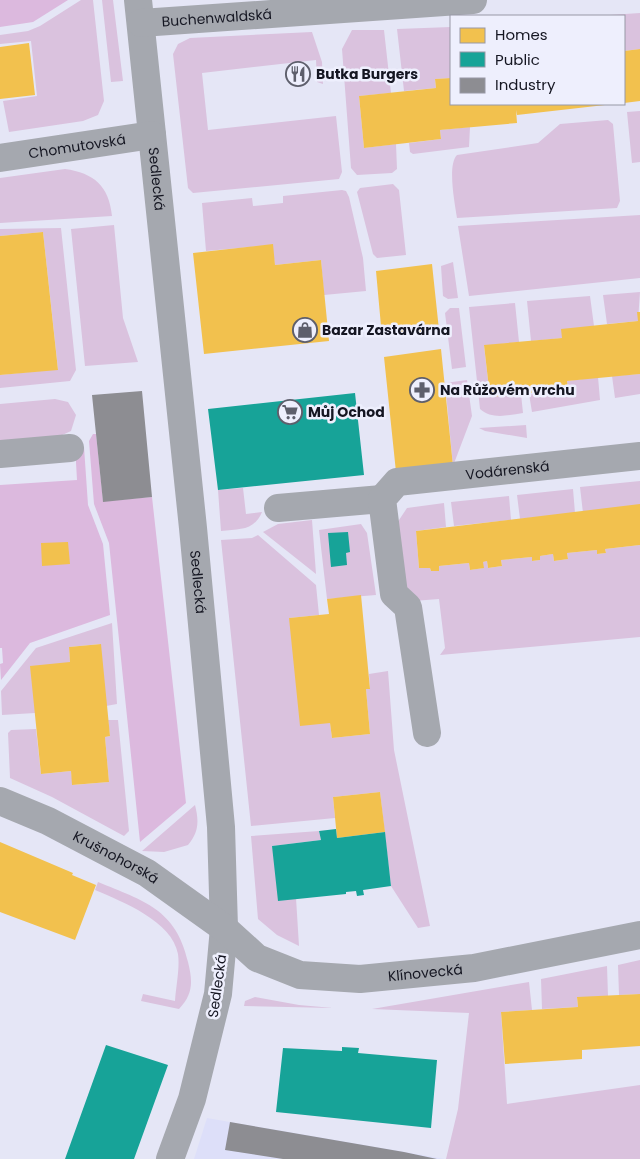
<svg xmlns="http://www.w3.org/2000/svg" width="640" height="1159" viewBox="0 0 640 1159" font-family="Poppins,sans-serif">
	<style>
		.built { fill: #dddff9 }
		.green { fill: #dac2de }
		.forest { fill: #dcb9de }
		.homes { fill: #f2c14e }
		.public { fill: #17a398 }
		.industry { fill: #8d8d92 }
		.lines { fill: none; stroke-linecap: round; stroke-linejoin: round }
		.street { stroke: #a5a8af; stroke-width: 28 }
		.labels { text-anchor: middle; stroke-width: 5; stroke-linejoin: round; paint-order: stroke }
		.street-label { font-size: 14px; fill: #151622; stroke: #eeeffd }
		.poi-label { font-size: 14px; font-weight: bold; fill: #151622; stroke: #eeeffd; text-anchor: start }
	</style>
	<rect width="100%" height="100%" fill="#e5e6f6"/>
	<path class="built" d="M207,1118L445,1159H194Z"/>
	<path class="green" d="M81,0H93L104,101L98,115L83,121L9,132L3,101L37,96L31,41L0,44V35L28,31L40,26Z
		M102,0H113L123,81L111,82Z
		M640,13V49L624,51V16L610,15Z
		M451,27V78L435,79L436,88L404,91L397,29Z
		M352,30H384L391,93L359,96L364,148L396,144L397,169L392,173L357,175L351,168L342,49Z
		M312,32L322,62L323,84L317,82L316,60L202,73L208,130L336,116L342,172L339,179L193,193L188,188L173,54L178,44L190,38Z
		M640,111V162L632,163L627,112Z
		M608,120L613,124L620,201L617,208L457,218C455,204 447,165 457,155L538,143L560,124Z
		M470,127L469,147L413,154L410,152L409,143L441,139L440,130Z
		M65,169C94,173 109,186 112,216L0,223V178Z
		M393,184L399,190L406,255L377,258L373,254L357,192L360,188Z
		M342,190L346,191L349,197L363,258L366,291L324,295L321,260L275,265L272,245L206,251L202,203L252,198L253,206L283,203V196Z
		M640,215V278L469,296L458,226Z
		M114,225L123,318L138,362L85,366L71,229Z
		M61,228L76,370L70,381L0,388V375L58,369L43,232L0,236V229Z
		M453,262L458,298L448,299L443,296L441,266Z
		M640,292L638,321L607,324L603,295Z
		M590,296L594,326L562,338L531,341L527,301Z
		M515,303L519,342L484,346L490,397L521,394L523,413C509,415 492,420 480,409L469,307Z
		M459,308L466,367L452,369L445,313L450,308Z
		M640,374V394L615,398L612,376Z
		M598,377L600,400L532,412L529,394L568,389L567,381Z
		M467,380L472,416L453,466L445,383Z
		M55,399L68,402L76,415L71,431L60,436L0,442V404Z
		M526,425L527,438L485,431L479,428Z
		M640,481V505L583,513L580,487Z
		M243,488L246,514L262,512C254,531 240,529 221,531L218,490Z
		M573,489L575,513L520,519L517,495Z
		M509,496L511,520L454,526L451,502Z
		M444,503L446,527L416,531L419,568H430L431,571H439V566L469,563L470,570L483,568V562L487,561L488,568L502,566L501,560L532,557V561L540,560V556L553,554L554,561L568,559L567,553L597,550V554L606,553L605,549L640,545V637L440,655L445,648L439,599L413,601L399,589L395,526L407,508Z
		M312,520L316,574L263,532L278,524Z
		M361,524L367,533L376,595L327,599L319,530Z
		M258,535L316,585L319,615L289,618L330,723L332,738L370,734L366,689L370,688L369,674L388,671L394,750L430,926L418,928L391,886L380,792L333,797L335,818L251,826L221,540L252,538Z
		M112,623L117,704L106,706L100,644L69,647L70,662L35,713L2,715L1,691L36,648Z
		M108,720H118L129,831L124,836L52,797L10,778L8,733L11,730L36,729L41,774L71,771L73,785L109,782L105,737L110,736Z
		M195,805C199,821 199,832 188,845L164,852L142,851Z
		M319,831L321,840L272,846L296,898L299,946L277,935L258,919L251,836Z
		M98,882C144,901 176,909 188,962C193,982 193,994 179,1009L141,1001L143,994L175,1001C176,986 180,968 178,954C172,921 123,902 95,890Z
		M640,960V994L619,995L618,965Z
		M607,966L608,996L577,998L578,1007L542,1009L541,979Z
		M529,982L532,1010L501,1012L507,1104L640,1085V1159H446L458,1109L469,1013L372,1009Z
		M255,997L299,1005L333,1008L244,1006L245,1001Z"/>
	<path class="forest" d="M0,0H68L33,22L0,27Z
		M93,434H96L103,501L152,497L186,803L140,842L109,543L94,504L89,441Z
		M75,445L84,447L88,505L103,544L110,615L30,643L1,680L0,664L3,663L2,648H0V485L77,480Z"/>
	<path class="homes" d="M29,43L35,95L0,99V47Z
		M640,49V101L624,103V51Z
		M451,78V104L605,105L517,115L516,110L517,123L440,130L441,139L364,148L359,96L436,88L435,79Z
		M43,232L58,370L0,375V236Z
		M273,244L275,265L321,260L329,341L204,354L193,253Z
		M432,264L439,330L382,337L376,271Z
		M637,312H640V374L567,381L568,389L490,397L484,345L562,338L561,329L638,321Z
		M441,349L453,466L396,472L384,357Z
		M640,504V545L605,549L606,553L597,554V550L567,553L568,559L554,561L553,554L540,556V560L532,561V557L501,560L502,566L488,568L487,561L483,562L484,568L470,570L469,563L439,566V571H431L430,568H419L416,531Z
		M68,542L70,564L42,566L41,543Z
		M361,595L370,689H366L370,734L332,738L330,723L300,726L289,618L329,614L327,599Z
		M101,644L110,736L105,737L109,782L72,785L71,771L41,774L30,666L70,662L69,647Z
		M380,792L385,832L337,838L333,797Z
		M0,842L73,873L72,875L96,885L75,940L0,912Z
		M640,994V1046L582,1050V1059L505,1064L501,1012L578,1007L577,997Z"/>
	<path class="public" d="M355,393L364,475L218,490L208,409Z
		M348,532L350,552L346,553L347,565L331,567L328,533Z
		M336,829L337,838L385,832L391,886L363,890L364,895L357,896L356,891L346,892V894L278,901L272,846L321,840L319,831Z
		M106,1045L168,1065L134,1159H65Z
		M342,1047L359,1048L358,1053L437,1060L431,1128L276,1112L283,1048L342,1051Z"/>
	<path class="industry" d="M142,391L152,497L103,502L92,395Z
		M230,1122L404,1152L437,1159H283L225,1150Z"/>
	<g class="lines">
		<g class="street">
			<path id="s1" d="M138,0L193,528L221,827L224,928L218,994L192,1099L170,1159"/>
			<path id="s2" d="M141,23L473,0"/>
			<path id="s3" d="M0,158L152,135"/>
			<path d="M0,454L70,448"/>
			<path d="M278,508L382,499"/>
			<path id="s4" d="M427,733L408,607L394,594L382,499L397,482L640,456"/>
			<path id="s5" d="M0,801L48,821L147,873L224,928L257,958L300,975L360,979L474,968L640,935"/>
		</g>
	</g>
	<defs>
		<symbol id="restaurant-ring" viewBox="-11 -11 22 22"><circle r="9.5" fill="#eeeffd" stroke="#5e5f6c" stroke-width="1.5"/><path d="M-5-6h1v4h1v-4h1v4h1v-4h1v5L-1.5 .5V6h-2V.5L-5-1ZM5-6V6H3V1.5H1.5Q1.5-4 5-6Z" fill="#5e5f6c"/></symbol>
		<symbol id="shop-ring" viewBox="-11 -11 22 22"><circle r="9.5" fill="#eeeffd" stroke="#5e5f6c" stroke-width="1.5"/><path d="M-5-2.5h2.3a2.7 3.5 0 0 1 5.4 0H5L5.5 6h-11ZM-1.5-2.5h3a1.5 2.3 0 0 0-3 0Z" fill="#5e5f6c"/></symbol>
		<symbol id="pharmacy-ring" viewBox="-11 -11 22 22"><circle r="9.5" fill="#eeeffd" stroke="#5e5f6c" stroke-width="1.5"/><path d="M-2-6h4v4h4v4h-4v4h-4v-4h-4v-4h4Z" fill="#5e5f6c"/></symbol>
		<symbol id="supermarket-ring" viewBox="-11 -11 22 22"><circle r="9.5" fill="#eeeffd" stroke="#5e5f6c" stroke-width="1.5"/><path d="M-6-5.5h2.5l.6 2H6L4.5 2H-2.5L-4.4-4H-6ZM-1.5 3.2a1.3 1.3 0 1 0 .1 0ZM3 3.2a1.3 1.3 0 1 0 .1 0Z" fill="#5e5f6c"/></symbol>
	</defs>
	<g fill-rule="evenodd">
		<use href="#restaurant-ring" x="284" y="60" width="28" height="28"/>
		<use href="#shop-ring" x="291" y="316" width="28" height="28"/>
		<use href="#pharmacy-ring" x="408" y="376" width="28" height="28"/>
		<use href="#supermarket-ring" x="276" y="398" width="28" height="28"/>
	</g>
	<g class="labels">
		<g class="street-label">
			<text dy="5" stroke="none"><textPath href="#s2" startOffset="76">Buchenwaldská</textPath></text>
			<text dy="5" stroke="none"><textPath href="#s3" startOffset="78">Chomutovská</textPath></text>
			<text dy="5" stroke="none"><textPath href="#s1" startOffset="180">Sedlecká</textPath></text>
			<text dy="5" stroke="none"><textPath href="#s4" startOffset="376">Vodárenská</textPath></text>
			<text dy="5" stroke="none"><textPath href="#s1" startOffset="585">Sedlecká</textPath></text>
			<text dy="5" stroke="none"><textPath href="#s5" startOffset="129">Krušnohorská</textPath></text>
			<text dy="5" stroke="none"><textPath href="#s5" startOffset="475">Klínovecká</textPath></text>
			<text transform="translate(217 986) rotate(-82)" y="5">Sedlecká</text>
		</g>
		<g class="poi-label">
			<text x="316" y="79">Butka Burgers</text>
			<text x="322" y="335">Bazar Zastavárna</text>
			<text x="440" y="395">Na Růžovém vrchu</text>
			<text x="308" y="417">Můj Ochod</text>
		</g>
	</g>
	<rect x="450" y="15" width="175" height="90" fill="#eeeffd" stroke="#9798a5"/>
	<rect x="460" y="28" width="25" height="15" fill="#f2c14e" stroke="#9798a5"/>
	<text x="495" y="40" font-size="15" fill="#151622">Homes</text>
	<rect x="460" y="52" width="25" height="15" fill="#17a398" stroke="#9798a5"/>
	<text x="495" y="65" font-size="15" fill="#151622">Public</text>
	<rect x="460" y="78" width="25" height="15" fill="#8d8d92" stroke="#9798a5"/>
	<text x="495" y="90" font-size="15" fill="#151622">Industry</text>
</svg>
